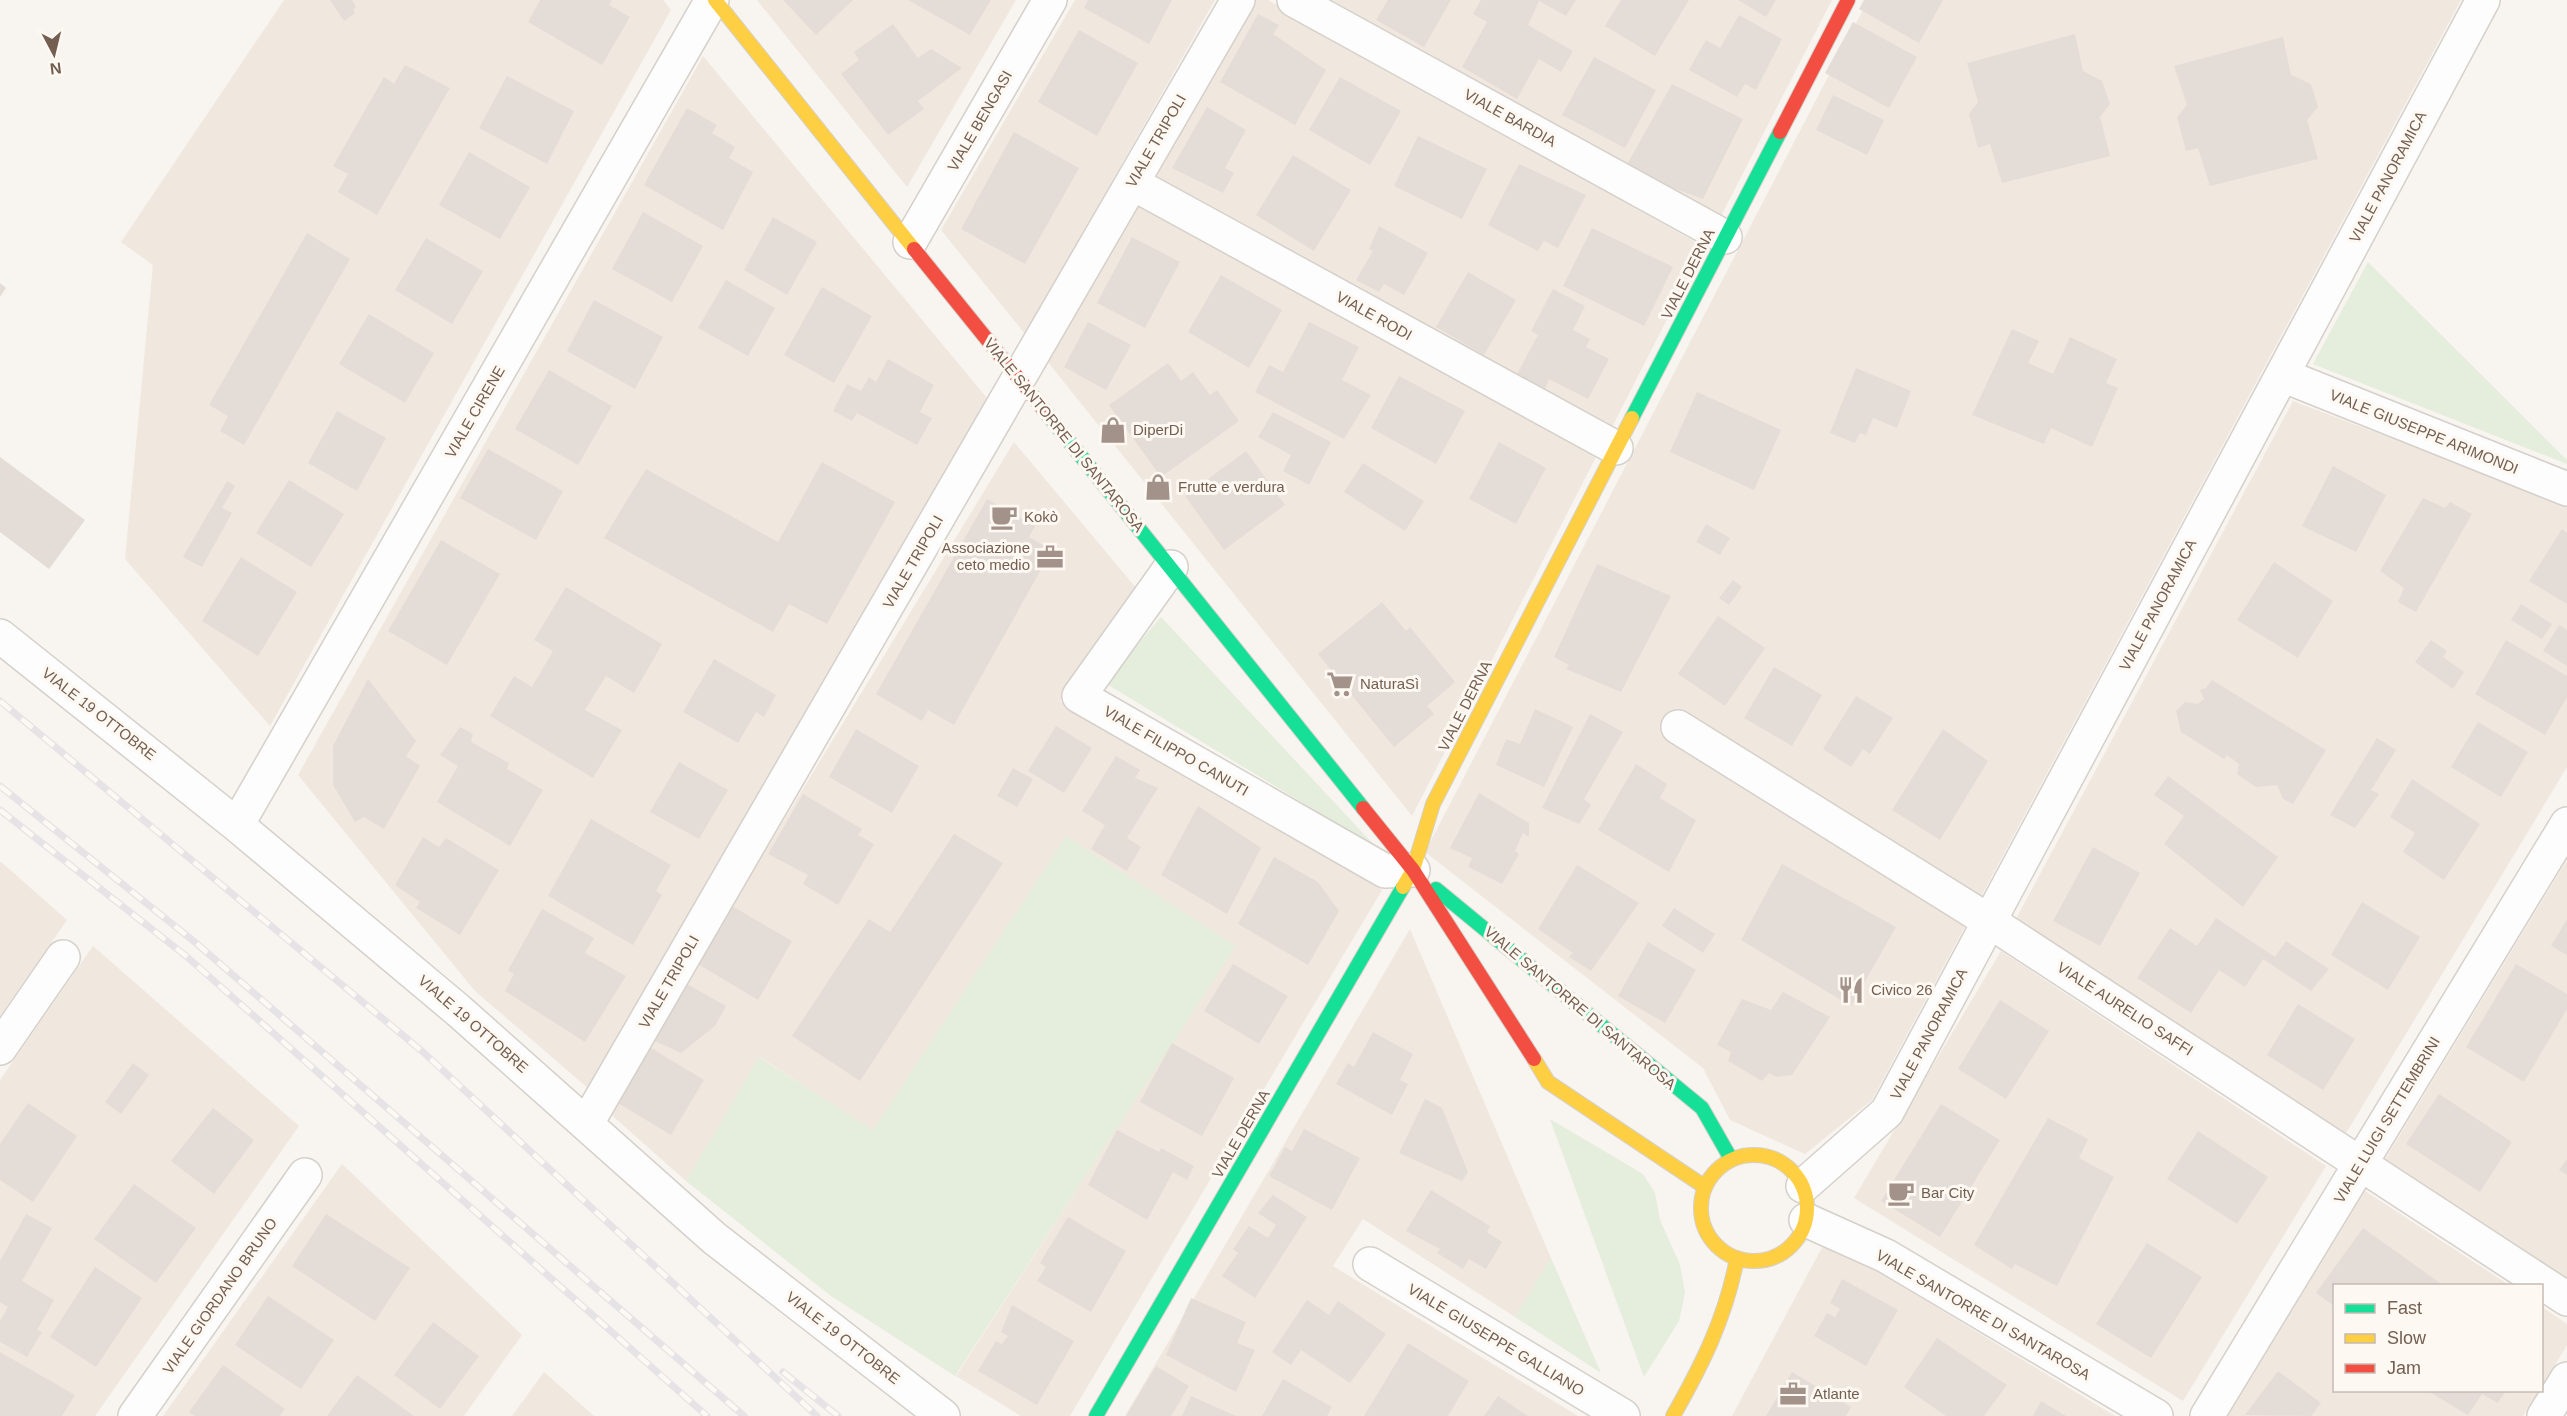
<svg xmlns="http://www.w3.org/2000/svg" width="2567" height="1416" viewBox="0 0 2567 1416" font-family="Helvetica,sans-serif">
	<style>
		.residential { fill: #f0e7de }
		.green { fill: #e5eddc }
		.building { fill: #e4ddd7 }
		.lines { fill: none; stroke-linecap: round; stroke-linejoin: round }
		.street-casing { stroke: #d5d0ca; stroke-width: 36 }
		.fast-casing { stroke: #d5d0ca; stroke-width: 16 }
		.slow-casing { stroke: #d5d0ca; stroke-width: 16 }
		.jam-casing { stroke: #d5d0ca; stroke-width: 16 }
		.street { stroke: #fefdfd; stroke-width: 33 }
		.fast { stroke: #16e098; stroke-width: 14 }
		.slow { stroke: #ffcf43; stroke-width: 14 }
		.jam { stroke: #f24e42; stroke-width: 14 }
		.rail-casing { stroke: #e5e3e6; stroke-width: 7 }
		.rail { stroke: #fdf9f2; stroke-width: 4.5; stroke-dasharray: 14; stroke-linecap: butt }
		.labels { text-anchor: middle; stroke-width: 6; stroke-linejoin: round; paint-order: stroke }
		.street-label { font-size: 15px; fill: #745e51; stroke: #fdf9f2 }
		.poi-label { font-size: 15px; fill: #745e51; stroke: #fdf9f2; text-anchor: start }
	</style>
	<rect width="100%" height="100%" fill="#f8f4f0"/>
	<path class="residential" d="M284,0H663L671,10L270,726L125,559L153,265L121,242Z
		M757,0H1016L907,187Z
		M1075,0H1215L1025,334L941,230Z
		M1256,0H1268L1704,247L1612,427L1154,176Z
		M1332,0H1832L1721,216Z
		M1868,0H2461L1872,1100L1805,1154L1730,1120L1703,1068L1425,852Z
		M703,56L987,398L589,1089L475,991L298,775Z
		M1140,201L1596,457L1412,816L1047,361Z
		M2293,401L2567,505V767L2345,1135L2016,919Z
		M1014,442L1137,589L1060,701L1382,890L1070,1416H1021L956,1376L1235,946L1066,836L873,1131L760,1057L686,1181L607,1111Z
		M2567,860V1281L2384,1161Z
		M0,861L67,920L0,1016Z
		M1410,929L1551,1258L1515,1317L1363,1219L1333,1266L1578,1416H1125Z
		M93,946L299,1126L95,1416H0V1080Z
		M2001,951L2326,1166L2183,1401L1854,1198Z
		M342,1164L522,1335L464,1416H163Z
		M2365,1191L2509,1285L2334,1286V1390L2539,1391L2523,1416H2228Z
		M1826,1240L2115,1416H1732Z
		M2542,1307L2567,1324V1345L2542,1387Z
		M544,1372L594,1416H512Z"/>
	<path class="green" d="M2368,262L2567,460V464L2313,364Z
		M1161,617L1377,848L1105,683Z
		M1066,836L1236,946L955,1376L831,1296L686,1181L759,1057L873,1130Z
		M1550,1119L1643,1174L1655,1193L1660,1220L1680,1265L1685,1293L1679,1321L1644,1377Z
		M1551,1258L1601,1373L1515,1317Z"/>
	<path class="building" d="M330,0H352L356,7L353,10L355,13L344,21Z
		M540,0H612L609,5L630,17L602,65L528,22Z
		M783,0H853L816,35Z
		M908,0H991L970,35Z
		M1088,0H1172L1149,44L1084,8Z
		M1388,0H1451L1424,47L1376,20Z
		M1481,0H1576L1566,16L1539,1L1528,25L1573,51L1561,72L1539,59L1517,99L1462,67L1487,22L1473,14Z
		M1621,0H1689L1655,56L1605,26Z
		M1738,0H1776L1766,17Z
		M1864,0H1943L1919,43L1859,9Z
		M1258,14L1279,25L1273,34L1326,70L1295,125L1220,82Z
		M1739,15L1782,39L1756,90L1745,84L1737,97L1689,70L1706,40L1720,48Z
		M1853,22L1917,57L1889,108L1825,73Z
		M893,24L918,58L931,49L962,68L918,101L924,109L888,135L841,74L859,60L854,52Z
		M1079,30L1138,63L1097,136L1038,102Z
		M2075,34L2083,71L2102,81L2110,104L2100,117L2110,156L2002,183L1990,144L1978,148L1969,114L1978,102L1967,63Z
		M2283,37L2291,75L2311,84L2318,107L2307,120L2318,159L2210,186L2198,148L2186,151L2177,117L2187,105L2174,66Z
		M1594,57L1656,90L1625,148L1562,115Z
		M405,65L450,88L377,215L338,192L348,174L333,166L384,77L394,84Z
		M507,76L574,111L547,164L479,128Z
		M1340,77L1401,111L1370,165L1309,130Z
		M1672,84L1743,119L1703,199L1624,170Z
		M1833,95L1884,120L1867,155L1816,130Z
		M1207,107L1246,130L1225,168L1234,173L1223,193L1172,168Z
		M687,108L717,125L712,133L735,147L729,158L753,172L723,230L644,185Z
		M1014,132L1079,168L1025,264L961,229Z
		M1418,136L1487,169L1462,219L1394,186Z
		M469,152L530,187L500,239L439,205Z
		M1293,155L1351,190L1314,251L1256,215Z
		M1519,164L1586,195L1558,248L1544,241L1538,251L1488,225Z
		M643,212L703,246L672,302L612,269Z
		M773,217L817,242L787,295L744,270Z
		M1379,226L1428,253L1404,295L1384,284L1379,292L1356,280L1373,251L1369,249Z
		M1592,228L1673,267L1644,326L1563,286Z
		M307,233L350,259L244,445L220,431L228,416L209,405Z
		M1132,237L1180,262L1145,328L1097,303Z
		M426,238L483,271L452,324L395,290Z
		M1468,272L1516,300L1484,355L1436,327Z
		M1221,275L1282,310L1249,368L1188,332Z
		M726,280L775,308L748,356L698,328Z
		M0,283L6,288L0,297Z
		M822,287L872,316L834,383L784,355Z
		M1553,289L1585,306L1573,330L1590,339L1586,347L1609,359L1588,399L1549,379L1545,389L1517,374L1538,335L1531,331Z
		M594,300L663,337L635,389L567,351Z
		M369,314L434,353L405,403L339,364Z
		M1088,322L1131,345L1106,390L1064,367Z
		M1309,322L1359,347L1342,380L1371,395L1344,439L1255,392L1269,365L1283,372Z
		M2012,329L2039,341L2028,363L2053,374L2070,337L2117,359L2106,383L2118,388L2092,447L2051,428L2044,444L1972,415Z
		M888,359L934,385L920,412L932,418L917,445L857,413L852,421L833,411L847,384L861,391L869,377L876,382Z
		M1168,363L1181,381L1193,372L1210,395L1217,390L1239,421L1161,477L1109,405Z
		M1856,368L1911,391L1897,428L1873,418L1866,435L1860,433L1855,443L1830,433Z
		M549,370L612,406L578,465L515,429Z
		M1399,376L1465,411L1436,464L1371,428Z
		M1697,392L1781,430L1754,490L1670,452Z
		M337,411L386,438L357,491L308,463Z
		M1273,412L1331,442L1309,485L1283,471L1291,455L1258,437Z
		M1499,442L1546,468L1516,524L1469,499Z
		M488,449L563,491L536,540L460,498Z
		M1246,451L1285,505L1224,550L1185,496Z
		M0,457L85,520L49,569L0,532Z
		M822,462L895,502L827,624L789,604L773,632L604,538L646,469L778,542Z
		M1363,463L1424,501L1405,531L1344,492Z
		M2333,466L2386,495L2356,552L2302,526Z
		M289,480L344,514L311,567L256,533Z
		M227,481L235,486L222,508L232,513L202,567L183,557Z
		M2423,498L2445,508L2450,502L2472,514L2416,612L2398,602L2404,588L2380,571Z
		M987,499L1035,526L1029,537L1052,550L954,725L928,710L922,721L876,694Z
		M1706,524L1730,538L1720,555L1696,542Z
		M2562,529L2567,533V604L2529,581Z
		M441,540L500,574L447,665L388,631Z
		M241,557L297,592L258,656L202,621Z
		M2274,562L2333,601L2298,658L2237,620Z
		M1597,564L1671,596L1621,692L1566,669L1569,665L1554,657Z
		M1733,580L1742,587L1729,605L1719,598Z
		M566,587L662,644L634,693L606,676L585,710L622,730L593,778L490,716L514,676L532,687L553,651L534,640Z
		M1382,602L1406,631L1410,627L1455,682L1427,706L1434,714L1394,747L1318,654Z
		M2521,604L2552,624L2542,639L2511,620Z
		M1718,616L1765,648L1725,706L1678,674Z
		M2559,625L2567,630V666L2543,651Z
		M2431,640L2447,651L2443,657L2464,672L2453,689L2415,662Z
		M2506,640L2567,676V697L2545,735L2475,694Z
		M714,659L776,695L764,717L756,712L738,743L683,712Z
		M1774,667L1822,695L1792,746L1744,718Z
		M368,679L416,741L406,756L420,766L384,829L364,817L355,822L333,785V746Z
		M2212,680L2326,750L2293,804L2283,799L2277,785L2256,787L2237,774L2239,764L2227,755L2224,759L2181,732L2176,711L2185,702L2198,704L2204,699L2200,690L2206,688Z
		M1856,696L1893,718L1870,754L1863,749L1851,767L1823,749Z
		M1535,709L1573,727L1544,787L1496,765L1506,739L1520,744Z
		M1590,714L1623,732L1584,799L1591,805L1579,824L1542,808Z
		M2478,722L2528,752L2501,797L2451,767Z
		M1056,726L1092,748L1064,793L1028,771Z
		M460,727L473,734L471,742L509,763L507,769L543,790L510,846L437,802L458,766L440,755Z
		M856,729L919,766L892,813L829,777Z
		M1943,729L1988,761L1940,840L1892,810Z
		M2377,738L2396,750L2371,790L2379,794L2355,828L2330,815Z
		M1116,756L1140,770L1135,778L1158,788L1127,838L1141,847L1127,871L1091,849L1105,825L1082,811Z
		M679,762L728,790L699,839L650,812Z
		M1636,764L1667,784L1660,798L1696,820L1669,872L1598,830Z
		M1013,768L1033,779L1017,807L997,796Z
		M2168,776L2278,857L2243,907L2164,844L2184,816L2154,795Z
		M2412,779L2480,824L2444,880L2403,852L2415,833L2390,817Z
		M1479,793L1529,823V837L1523,833L1515,851L1519,854L1502,884L1468,867L1472,858L1450,848Z
		M803,794L862,829L858,835L874,844L838,905L803,884L808,875L768,854Z
		M1198,806L1261,848L1227,914L1161,875Z
		M591,819L671,865L656,891L662,895L633,945L548,896Z
		M954,834L1003,863L860,1081L792,1036L869,919L890,932Z
		M423,837L439,847L446,838L499,870L460,935L416,908L420,902L395,885Z
		M2093,847L2140,873L2100,946L2053,921Z
		M1274,857L1318,882L1339,911L1308,965L1238,924Z
		M1782,864L1896,927L1851,1006L1741,940Z
		M1577,865L1639,903L1591,971L1569,957L1573,953L1538,929Z
		M2362,902L2420,937L2388,990L2331,955Z
		M732,906L792,941L758,1000L698,964Z
		M1674,908L1715,934L1703,953L1662,926Z
		M542,909L594,938L585,953L626,976L585,1042L505,991L514,974L508,970Z
		M2216,918L2275,957L2286,941L2329,969L2311,991L2263,959L2245,987L2219,970L2191,1013L2137,978L2170,928L2197,946Z
		M2567,919V955L2551,946Z
		M1648,942L1696,970L1665,1023L1618,996Z
		M1233,964L1288,996L1259,1044L1204,1011Z
		M2516,964L2567,994V1009L2524,1082L2466,1047Z
		M687,984L726,1006L715,1026L681,1053L655,1041Z
		M1783,992L1830,1017L1792,1075L1777,1077L1769,1073L1762,1081L1728,1061L1731,1052L1717,1045L1742,999L1771,1010Z
		M2000,1000L2049,1031L2006,1099L1958,1069Z
		M2298,1004L2355,1039L2323,1090L2267,1055Z
		M1373,1032L1413,1054L1400,1080L1408,1084L1392,1115L1336,1084L1348,1063L1354,1067Z
		M1172,1043L1234,1078L1202,1136L1140,1102Z
		M651,1048L704,1080L671,1135L618,1103Z
		M133,1063L149,1075L121,1114L105,1102Z
		M2439,1094L2512,1142L2480,1192L2406,1144Z
		M1425,1099L1442,1108L1468,1172L1462,1181L1399,1153Z
		M28,1103L77,1136L33,1202L0,1180V1144Z
		M1941,1104L2000,1140L1940,1237L1881,1201Z
		M213,1108L254,1140L214,1194L171,1161Z
		M2048,1118L2088,1139L2079,1158L2114,1177L2057,1286L2015,1264L2012,1269L1974,1245Z
		M1304,1129L1360,1158L1332,1210L1269,1176L1285,1147L1292,1151Z
		M1117,1130L1159,1152L1161,1148L1194,1166L1187,1180L1173,1172L1147,1220L1088,1185Z
		M2198,1131L2268,1177L2237,1224L2167,1179Z
		M2567,1159V1175L2559,1170Z
		M134,1184L196,1228L156,1283L94,1239Z
		M1431,1190L1490,1226L1487,1232L1502,1242L1486,1269L1469,1259L1463,1269L1437,1253L1440,1249L1406,1231Z
		M1273,1195L1307,1217L1255,1298L1222,1276L1238,1253L1233,1249L1249,1226L1268,1238L1276,1225L1258,1213Z
		M26,1214L52,1228L22,1281L54,1300L37,1330L42,1332L27,1357L0,1342V1321L8,1307L0,1302V1261Z
		M326,1214L410,1268L375,1321L292,1266Z
		M1068,1217L1126,1251L1091,1312L1037,1281L1046,1267L1040,1263Z
		M2363,1228L2440,1283L2439,1286H2334V1306L2316,1293Z
		M2147,1243L2202,1277L2151,1358L2096,1324Z
		M95,1267L142,1298L96,1367L50,1337Z
		M1842,1279L1898,1310L1866,1366L1814,1336L1827,1313L1835,1317L1840,1309L1830,1303Z
		M268,1296L334,1340L301,1389L235,1345Z
		M1191,1298L1246,1322L1237,1343L1255,1350L1236,1392L1166,1355Z
		M1307,1300L1329,1315L1338,1301L1386,1334L1350,1383L1301,1350L1291,1365L1272,1352Z
		M1012,1305L1074,1341L1037,1405L978,1371L996,1341L1002,1344L1008,1336L1001,1332Z
		M433,1322L479,1356L440,1409L394,1375Z
		M1937,1338L2007,1385L1984,1416H1946L1904,1387Z
		M1408,1343L1469,1381L1448,1416H1364Z
		M0,1352L75,1395L62,1416H0Z
		M223,1365L285,1409L280,1416H195L189,1412Z
		M1156,1366L1189,1386L1171,1416H1126Z
		M2278,1371L2321,1403L2311,1416L2245,1415Z
		M1792,1372L1851,1407L1846,1416H1766Z
		M357,1375L414,1416H327Z
		M1283,1379L1332,1407L1327,1416H1262Z
		M2426,1390H2506L2498,1403L2482,1394L2468,1415Z
		M1191,1396L1236,1416H1182Z
		M1498,1396L1528,1416H1484Z
		M2041,1401L2066,1416H2033Z"/>
	<g class="lines">
		<defs>
			<path id="street" d="M1294,0L1725,237
				M1132,183L1616,448
				M910,242L1050,0
				M2282,375L2567,489
				M1171,567L1079,696L1385,871L1413,870
				M0,636L237,825L459,1011L714,1238L943,1416
				M1678,727L1989,921L2567,1299
				M237,825L712,0
				M0,1048L63,957
				M587,1123L1238,0
				M1803,1186L1887,1112L2483,0
				M1806,1220L1886,1256L2156,1416
				M1370,1264L1623,1416
				M135,1416L305,1175
				M2207,1416L2567,824
				M2544,1416L2567,1379"/>
			<path id="fast" d="M1044,410L1363,808
				M1632,418L1780,132
				M1436,889L1702,1108L1731,1159
				M1096,1416L1403,887"/>
			<path id="slow" d="M715,0L914,249
				M1403,887L1413,870L1433,804L1632,418
				M1534,1059L1548,1082L1705,1187
				M1701 1208a53 53 0 1 1 106 0a53 53 0 1 1-106 0Z
				M1673,1416C1702,1365 1726,1317 1737,1258"/>
			<path id="jam" d="M1780,132L1848,0
				M914,249L1044,410
				M1363,808L1413,870L1534,1059"/>
		</defs>
		<use href="#street" class="street-casing"/>
		<use href="#fast" class="fast-casing"/>
		<use href="#slow" class="slow-casing"/>
		<use href="#jam" class="jam-casing"/>
		<use href="#street" class="street"/>
		<use href="#fast" class="fast"/>
		<use href="#slow" class="slow"/>
		<use href="#jam" class="jam"/>
		<defs>
			<path id="rail" d="M0,701L423,1052L817,1416
				M0,786L196,943L744,1416
				M0,810L186,956L707,1416
				M783,1372L838,1416"/>
		</defs>
		<use href="#rail" class="rail-casing"/>
		<use href="#rail" class="rail"/>
	</g>
	<defs>
		<symbol id="shop-bare" viewBox="-9 -9 18 18"><path d="M-5-2.5h2.3a2.7 3.5 0 0 1 5.4 0H5L5.5 6h-11ZM-1.5-2.5h3a1.5 2.3 0 0 0-3 0Z" fill="#a29289" stroke="#fdf9f2" stroke-width="2.5" paint-order="stroke"/></symbol>
		<symbol id="cafe-bare" viewBox="-9 -9 18 18"><path d="M-5.5-4.5H6V0H3Q3 3.5 0 3.5H-2.5Q-5.5 3.5-5.5 0ZM3-3.2v2h1.7v-2ZM-6 4.5H4V6H-6Z" fill="#a29289" stroke="#fdf9f2" stroke-width="2.5" paint-order="stroke"/></symbol>
		<symbol id="office-bare" viewBox="-9 -9 18 18"><path d="M-6-3h4V-5.5h4V-3h4V5H-6ZM-1-4.5V-3h2v-1.5ZM-6 0V1H6V0Z" fill="#a29289" stroke="#fdf9f2" stroke-width="2.5" paint-order="stroke"/></symbol>
		<symbol id="supermarket-bare" viewBox="-9 -9 18 18"><path d="M-6-5.5h2.5l.6 2H6L4.5 2H-2.5L-4.4-4H-6ZM-1.5 3.2a1.3 1.3 0 1 0 .1 0ZM3 3.2a1.3 1.3 0 1 0 .1 0Z" fill="#a29289" stroke="#fdf9f2" stroke-width="2.5" paint-order="stroke"/></symbol>
		<symbol id="restaurant-bare" viewBox="-9 -9 18 18"><path d="M-5-6h1v4h1v-4h1v4h1v-4h1v5L-1.5 .5V6h-2V.5L-5-1ZM5-6V6H3V1.5H1.5Q1.5-4 5-6Z" fill="#a29289" stroke="#fdf9f2" stroke-width="2.5" paint-order="stroke"/></symbol>
	</defs>
	<g fill-rule="evenodd">
		<use href="#shop-bare" x="1094" y="411" width="38" height="38"/>
		<use href="#shop-bare" x="1139" y="468" width="38" height="38"/>
		<use href="#cafe-bare" x="985" y="498" width="38" height="38"/>
		<use href="#office-bare" x="1031" y="538" width="38" height="38"/>
		<use href="#supermarket-bare" x="1321" y="665" width="38" height="38"/>
		<use href="#restaurant-bare" x="1832" y="971" width="38" height="38"/>
		<use href="#cafe-bare" x="1882" y="1174" width="38" height="38"/>
		<use href="#office-bare" x="1774" y="1375" width="38" height="38"/>
	</g>
	<g class="labels">
		<g class="street-label">
			<text transform="translate(1510 118) rotate(29)" y="5">VIALE BARDIA</text>
			<text transform="translate(980 121) rotate(-60)" y="5">VIALE BENGASI</text>
			<text transform="translate(1156 141) rotate(-60)" y="5">VIALE TRIPOLI</text>
			<text transform="translate(2388 177) rotate(-62)" y="5">VIALE PANORAMICA</text>
			<text transform="translate(1688 274) rotate(-63)" y="5">VIALE DERNA</text>
			<text transform="translate(1374 316) rotate(29)" y="5">VIALE RODI</text>
			<text transform="translate(475 412) rotate(-60)" y="5">VIALE CIRENE</text>
			<text transform="translate(2424 432) rotate(22)" y="5">VIALE GIUSEPPE ARIMONDI</text>
			<text transform="translate(1064 435) rotate(51)" y="5">VIALE SANTORRE DI SANTAROSA</text>
			<text transform="translate(913 562) rotate(-60)" y="5">VIALE TRIPOLI</text>
			<text transform="translate(2158 605) rotate(-62)" y="5">VIALE PANORAMICA</text>
			<text transform="translate(1465 706) rotate(-63)" y="5">VIALE DERNA</text>
			<text transform="translate(99 714) rotate(38)" y="5">VIALE 19 OTTOBRE</text>
			<text transform="translate(1176 751) rotate(30)" y="5">VIALE FILIPPO CANUTI</text>
			<text transform="translate(669 982) rotate(-60)" y="5">VIALE TRIPOLI</text>
			<text transform="translate(1580 1008) rotate(40)" y="5">VIALE SANTORRE DI SANTAROSA</text>
			<text transform="translate(2125 1009) rotate(33)" y="5">VIALE AURELIO SAFFI</text>
			<text transform="translate(473 1024) rotate(41)" y="5">VIALE 19 OTTOBRE</text>
			<text transform="translate(1929 1034) rotate(-62)" y="5">VIALE PANORAMICA</text>
			<text transform="translate(2387 1120) rotate(-59)" y="5">VIALE LUIGI SETTEMBRINI</text>
			<text transform="translate(1241 1134) rotate(-60)" y="5">VIALE DERNA</text>
			<text transform="translate(220 1296) rotate(-55)" y="5">VIALE GIORDANO BRUNO</text>
			<text transform="translate(1983 1315) rotate(30)" y="5">VIALE SANTORRE DI SANTAROSA</text>
			<text transform="translate(843 1338) rotate(38)" y="5">VIALE 19 OTTOBRE</text>
			<text transform="translate(1496 1340) rotate(31)" y="5">VIALE GIUSEPPE GALLIANO</text>
		</g>
		<g class="poi-label">
			<text x="1133" y="435">DiperDi</text>
			<text x="1178" y="492">Frutte e verdura</text>
			<text x="1024" y="522">Kokò</text>
			<text x="1030" y="553" text-anchor="end">Associazione<tspan x="1030" dy="17">ceto medio</tspan></text>
			<text x="1360" y="689">NaturaSì</text>
			<text x="1871" y="995">Civico 26</text>
			<text x="1921" y="1198">Bar City</text>
			<text x="1813" y="1399">Atlante</text>
		</g>
	</g>
	<rect x="2333" y="1284" width="210" height="108" fill="#fdf9f2" stroke="#c6bbb2" stroke-width="1.5"/>
	<rect x="2345" y="1304" width="30" height="9" fill="#16e098" stroke="#c6bbb2" stroke-width="1.5"/>
	<text x="2387" y="1314" font-size="18" fill="#745e51">Fast</text>
	<rect x="2345" y="1334" width="30" height="9" fill="#ffcf43" stroke="#c6bbb2" stroke-width="1.5"/>
	<text x="2387" y="1344" font-size="18" fill="#745e51">Slow</text>
	<rect x="2345" y="1364" width="30" height="9" fill="#f24e42" stroke="#c6bbb2" stroke-width="1.5"/>
	<text x="2387" y="1374" font-size="18" fill="#745e51">Jam</text>
	<g transform="translate(54 54) rotate(173)" stroke="#fdf9f2" stroke-width="4.5" paint-order="stroke">
	<path d="M0-4.5L10 22L0 15L-10 22Z" fill="#745e51"/>
	<text y="-9" font-size="16" font-weight="bold" text-anchor="middle" fill="#745e51">N</text>
	</g>
</svg>
